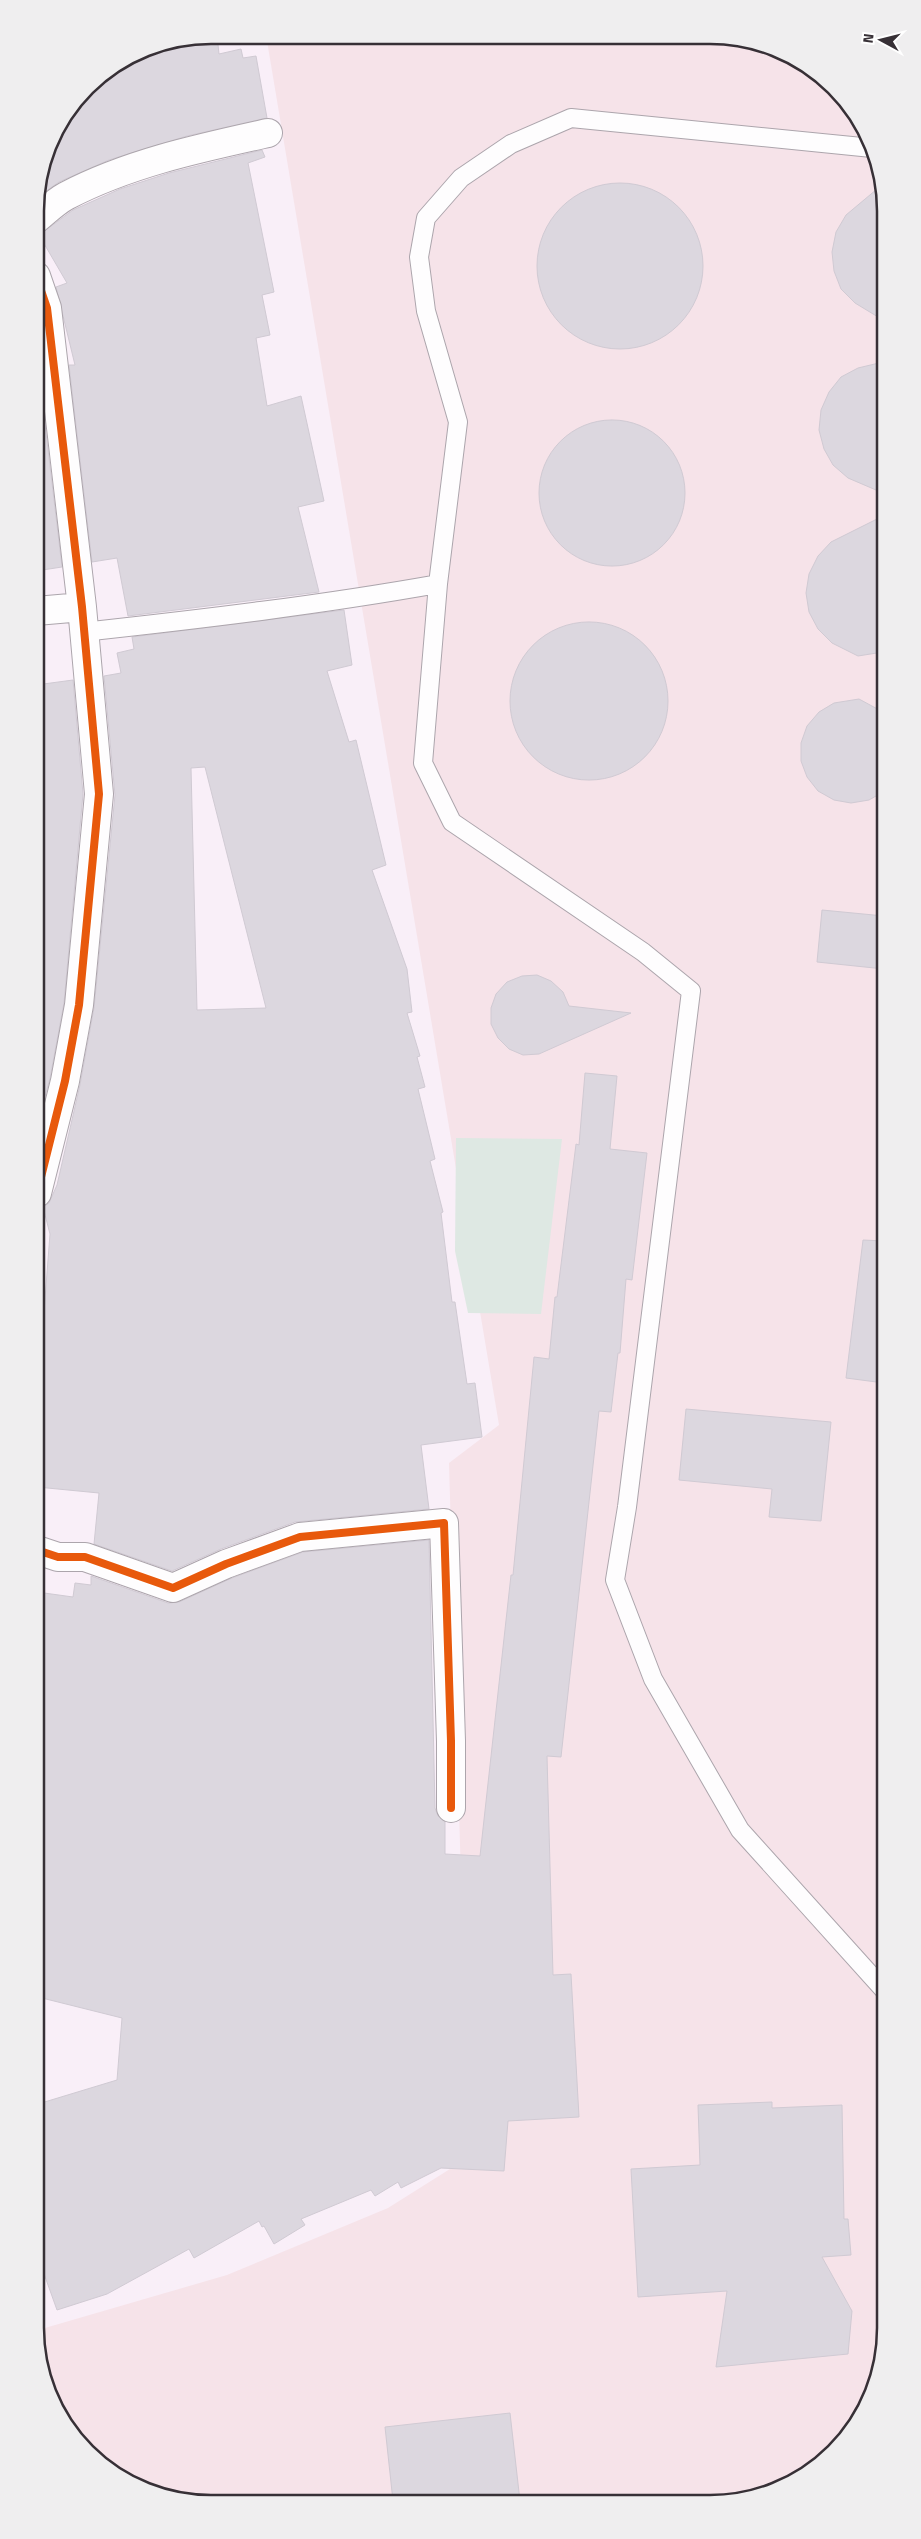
<svg xmlns="http://www.w3.org/2000/svg" width="921" height="2539" viewBox="0 0 921 2539" font-family="'Titillium Web',sans-serif">
	<style>
		.industrial { fill: #f6e3e9 }
		.green { fill: #dee8e3 }
		.building { fill: #dcd7df; stroke: #d0cad3; fill-rule: evenodd }
		.lines { fill: none; stroke-linecap: round; stroke-linejoin: round }
		.service-casing { stroke: #aca5ac; stroke-width: 20 }
		.minor-casing { stroke: #aca5ac; stroke-width: 30 }
		.service { stroke: #fefdfe; stroke-width: 18 }
		.minor { stroke: #fefdfe; stroke-width: 28 }
		.cycleway-casing { stroke: #fff; stroke-width: 11 }
		.cycleway { stroke: #e8590c; stroke-width: 8 }
		.rim { fill: none; stroke: #373036; stroke-width: 2.5 }
	</style>
	<rect width="100%" height="100%" fill="#f9eff8"/>
	<path class="industrial" d="M266,35L745,38L798,58L835,87L863,123L883,176L886,2340L873,2395L843,2444L799,2480L745,2501H177L133,2486L87,2453L58,2416L38,2363V2330L227,2275L388,2208L469,2157L449,1463L499,1425Z"/>
	<path class="green" d="M456,1138L562,1139L541,1314L468,1313L455,1251Z"/>
	<path class="building" d="M210,35H217L219,54L241,49L243,58L256,56L267,118L187,136L109,160L59,182L35,199L53,133L95,79L144,48Z
		M262,150L265,157L248,163L274,292L262,295L270,335L256,338L267,406L301,396L324,501L298,507L319,592L128,616L117,558L92,562L69,365H75L56,287L67,283L39,235L73,210L120,189L169,173Z
		M537 266a83 83 0 1 1 166 0a83 83 0 1 1-166 0Z
		M883,184V320L855,303L841,289L834,271L832,252L836,232L846,215Z
		M883,362V493L848,478L833,465L824,449L819,430L821,410L829,392L841,377L858,368Z
		M36,366H38L62,567L36,571Z
		M539 493a73 73 0 1 1 146 0a73 73 0 1 1-146 0Z
		M883,516V652L858,656L832,643L818,629L809,612L806,593L809,574L818,556L831,542Z
		M344,610L352,665L327,671L349,742L356,740L386,865L372,870L407,969L412,1012L407,1013L420,1056L417,1057L425,1087L418,1089L435,1159L430,1161L443,1212L441,1213L452,1302H455L467,1384L475,1383L482,1437L421,1445L429,1509L295,1522L221,1549L172,1571L94,1544L99,1493L37,1487L41,1441H37V1357L40,1311L44,1312L50,1234L43,1207L49,1203L57,1185L80,1085L94,1008L115,795L104,676L121,673L117,653L134,649L132,637ZM205,767L266,1008L197,1010L191,768Z
		M510 701a79 79 0 1 1 158 0a79 79 0 1 1-158 0Z
		M73,680L83,794L64,1003L50,1078L40,1115L37,1116L36,685Z
		M859,699L883,712V792L869,800L851,803L834,800L818,791L807,777L801,761V743L807,726L819,712L834,703Z
		M822,910L884,916V969L817,962Z
		M537,975L551,981L563,992L569,1006L631,1013L539,1054L523,1055L509,1049L498,1038L491,1024V1008L496,994L507,982L522,976Z
		M585,1073L617,1076L610,1149L647,1153L632,1280L626,1279L620,1353H618L611,1412L599,1411L561,1757L547,1756L553,1975L571,1974L579,2117L508,2121L504,2171L441,2168L401,2188L398,2182L375,2196L371,2190L301,2219L305,2225L274,2244L264,2226L262,2227L259,2221L194,2258L189,2249L107,2294L57,2310L38,2257V2104L117,2080L122,2018L38,1997L37,1592L73,1597L75,1583L91,1585V1576L168,1603L179,1602L232,1578L303,1552L429,1540L435,1808L438,1816L445,1822V1854L480,1856L511,1575H513L534,1357L549,1359L555,1297H557L576,1144L579,1145Z
		M863,1240L884,1241V1383L846,1378Z
		M686,1409L831,1422L821,1521L769,1517L772,1489L679,1480Z
		M772,2102V2108L842,2105L844,2219H848L851,2255L822,2257L852,2311L848,2354L716,2367L727,2291L638,2297L631,2169L700,2165L698,2105Z
		M510,2413L520,2501H393L385,2427Z"/>
	<g class="lines">
		<defs>
			<path id="service" d="M438,584L423,763L452,822L643,952L691,991L627,1507L615,1580L653,1679L740,1830L885,1991
				M83,632C202,619 320,605 438,584L458,422L426,311L419,257L426,218L461,178L511,144L571,118L872,148"/>
			<path id="minor" d="M35,220C45,212 55,202 66,196C129,163 200,148 268,133
				M36,276L47,308L82,607L99,794L79,1005L65,1081L37,1193
				M36,611L82,607
				M37,1550L58,1557H85L173,1588L226,1564L300,1537L444,1523L451,1741V1808"/>
		</defs>
		<use href="#service" class="service-casing"/>
		<use href="#minor" class="minor-casing"/>
		<use href="#service" class="service"/>
		<use href="#minor" class="minor"/>
		<defs>
			<path id="cycleway" d="M36,276L47,308L82,607L99,794L79,1005L65,1081L37,1193
				M37,1550L58,1557H85L173,1588L226,1564L300,1537L444,1523L451,1741V1808"/>
		</defs>
		<use href="#cycleway" class="cycleway-casing"/>
		<use href="#cycleway" class="cycleway"/>
	</g>
	<path d="M0 0H921V2539H0ZM211 44H710A167 167 0 0 1 877 211V2328A167 167 0 0 1 710 2495H211A167 167 0 0 1 44 2328V211A167 167 0 0 1 211 44Z" fill="#efeeef" fill-rule="evenodd"/>
	<path class="rim" d="M211 44H710A167 167 0 0 1 877 211V2328A167 167 0 0 1 710 2495H211A167 167 0 0 1 44 2328V211A167 167 0 0 1 211 44Z"/>
	<g transform="translate(881 40) rotate(277)" stroke="#ffffff" stroke-width="4" paint-order="stroke">
	<path d="M0-4L9 19L0 12L-9 19Z" fill="#373036"/>
	<text y="-8" font-size="14" font-weight="bold" text-anchor="middle" fill="#373036">N</text>
	</g>
</svg>
